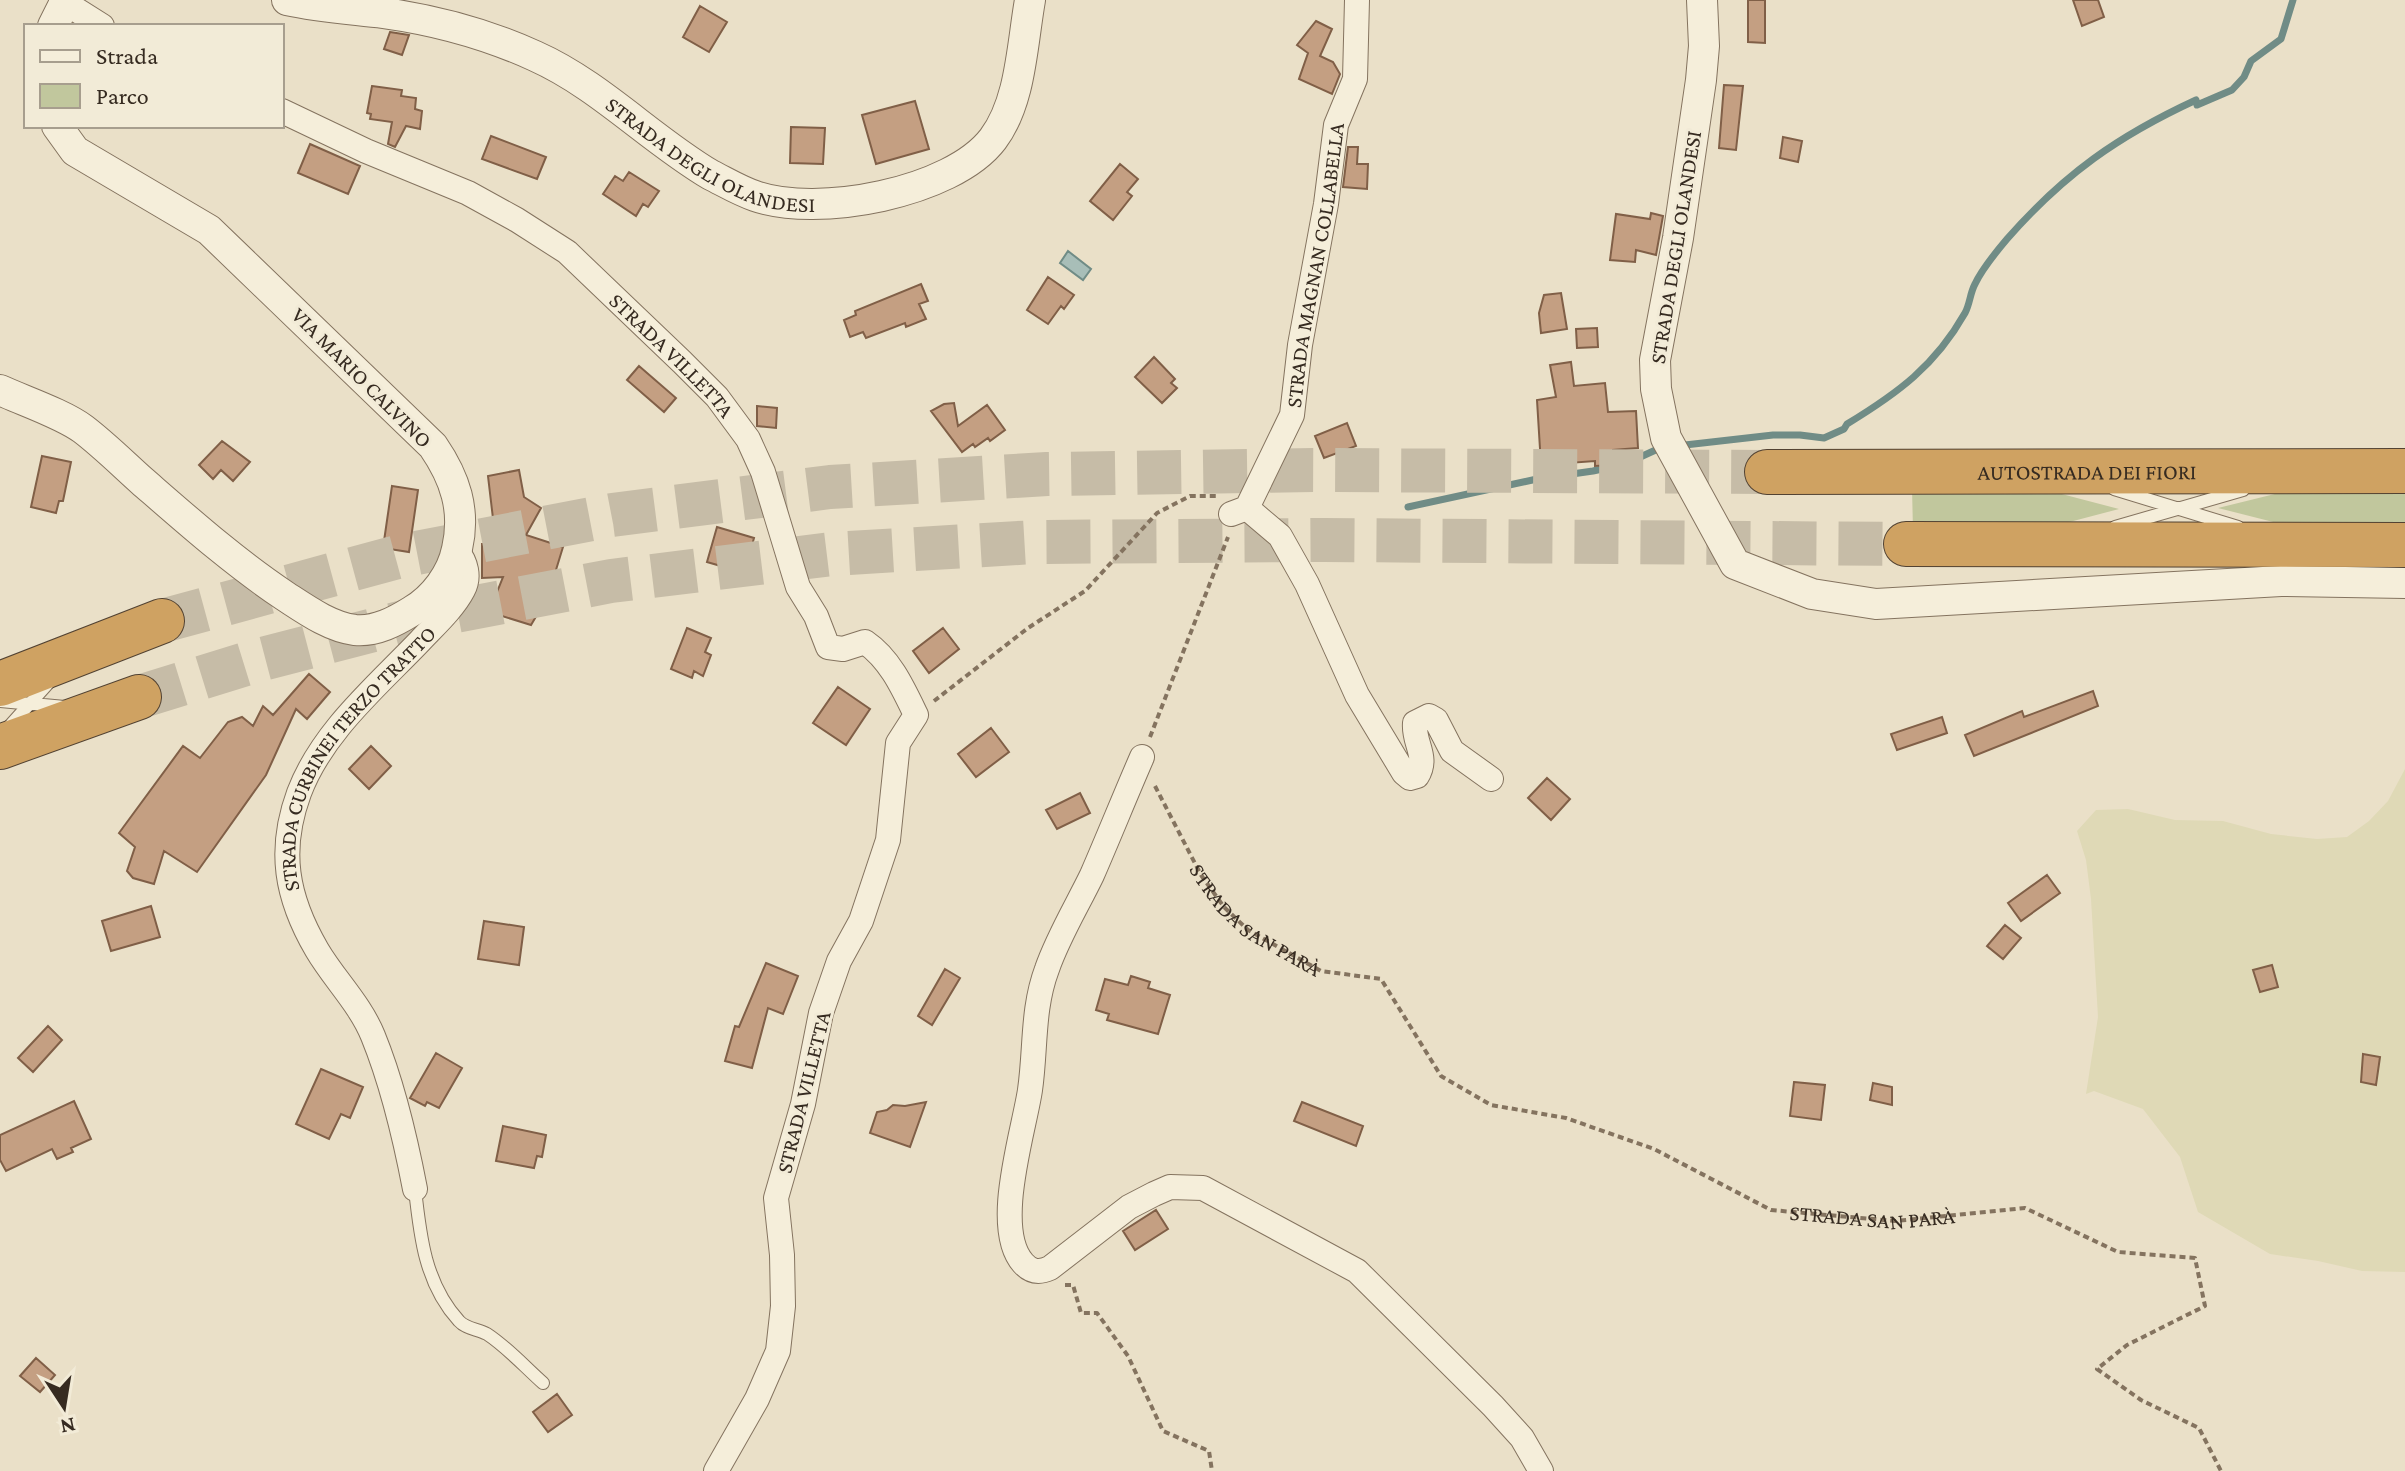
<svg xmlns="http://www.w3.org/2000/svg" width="2405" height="1471" viewBox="0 0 2405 1471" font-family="'Crimson Pro',serif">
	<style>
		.farmland { fill: #dfd9b6 }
		.green { fill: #c1c79d }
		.water { fill: #a8beb8; stroke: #708c86; stroke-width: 2 }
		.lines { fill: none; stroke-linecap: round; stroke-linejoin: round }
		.stream { stroke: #708c86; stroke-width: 7 }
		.building { fill: #c49f82; stroke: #805f47; stroke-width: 2 }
		.motorway-tunnel { stroke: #c6bca7; stroke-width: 44; stroke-dasharray: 44 22; stroke-linecap: butt }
		.service-casing { stroke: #84735f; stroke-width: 14 }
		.minor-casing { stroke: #84735f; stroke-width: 26 }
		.tertiary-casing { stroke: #84735f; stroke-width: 32 }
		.motorway-casing { stroke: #524232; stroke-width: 46 }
		.path { stroke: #84735f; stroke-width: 4; stroke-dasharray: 6 4; stroke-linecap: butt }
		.service { stroke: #f5eeda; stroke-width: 12 }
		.minor { stroke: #f5eeda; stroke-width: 24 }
		.tertiary { stroke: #f5eeda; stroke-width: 30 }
		.motorway { stroke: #cfa262; stroke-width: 44 }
		.labels { text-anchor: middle; stroke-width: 6; stroke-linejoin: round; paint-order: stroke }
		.street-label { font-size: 22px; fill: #362b21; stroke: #f2ebd7 }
	</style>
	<rect width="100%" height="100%" fill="#eae0c8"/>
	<path class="farmland" d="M2405,769V1272L2362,1271L2318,1261L2270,1254L2198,1212L2180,1157L2143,1109L2094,1091L2086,1094L2098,1017L2091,899L2086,860L2077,831L2096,810L2128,809L2175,820L2223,821L2271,834L2317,839L2347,837L2369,821L2388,801Z"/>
	<path class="green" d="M2311,485L2405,488V532H2312L2218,508Z
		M1912,487H2035L2119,509L2039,530L1913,531Z"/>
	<path class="water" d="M1068,251L1091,269L1083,280L1060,263Z"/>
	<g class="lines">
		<path class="stream" d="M1685,445L1773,435H1800L1824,438L1844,429L1847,424C1898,393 1935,366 1965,313C1970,304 1970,293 1975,284C1982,269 1996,252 2007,239C2064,174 2118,136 2196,100L2197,105L2232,90L2244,77L2251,61L2281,39L2293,0
			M1408,507L1537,479L1593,471L1625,464L1660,448"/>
	</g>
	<path class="building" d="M1748,0H1765V43L1748,42Z
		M2073,0H2098L2104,17L2082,26Z
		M700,6L727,22L709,52L683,37Z
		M1316,21L1332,29L1320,56L1333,62L1340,74L1332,94L1299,79L1308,53L1297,45Z
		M390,32L409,35L402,55L384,49Z
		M1724,85L1743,86L1736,150L1719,148Z
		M372,86L402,90L401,96L416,98L415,109L422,111L420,129L406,126L395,147L388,144L392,122L370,119L371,114L367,113Z
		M915,101L929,149L876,164L862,115Z
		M791,127L825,128L823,164L790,163Z
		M491,136L546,157L537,179L482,159Z
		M1783,137L1802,141L1798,162L1780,158Z
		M310,144L360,166L348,194L298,173Z
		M1348,147H1358L1357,164H1368L1367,189L1343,187Z
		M1120,164L1138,179L1127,192L1132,196L1113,220L1090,201Z
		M629,172L659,191L648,207L643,204L636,216L603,194L615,176L623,181Z
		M1651,213L1663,216L1656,255L1636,250L1635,262L1610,260L1616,214L1650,219Z
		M1048,277L1074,295L1064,309L1061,306L1048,324L1027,310Z
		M921,284L928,301L919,304L926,319L906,327L905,323L866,338L863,332L850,337L844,320L856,315L855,311Z
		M1561,293L1567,329L1541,333L1539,313L1544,295Z
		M1597,328L1598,347L1577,348L1576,329Z
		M1154,357L1175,379L1171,383L1177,388L1162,403L1135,377Z
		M1571,362L1574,386L1605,383L1608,412L1636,411L1638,448L1613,450V465L1595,466V461L1541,465L1537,400L1556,397L1550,365Z
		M639,366L676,398L664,412L627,380Z
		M954,403L958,426L987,405L1005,430L990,441L988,438L975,447L973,444L962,452L931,411L944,404Z
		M757,406L777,408L776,428L757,426Z
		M1347,423L1356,446L1324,458L1315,436Z
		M222,441L250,462L233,481L221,470L213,479L199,465Z
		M42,456L71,462L63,501H59L56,513L31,507Z
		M519,470L524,497L541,508L526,535L563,547L548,596L531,625L489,612L503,577L482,578V544H496L488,476Z
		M392,486L418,490L409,552L383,548Z
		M717,527L754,538L747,563L741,562L738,571L707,562Z
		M687,628L711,638L705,652L711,655L703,676L694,671L692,678L671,669Z
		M943,628L959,649L929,673L913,651Z
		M309,674L330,692L307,719L296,709L266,775L197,872L164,851L154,884L133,878L127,871L135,847L119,833L183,746L200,758L228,722L242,717L253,726L263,706L273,715Z
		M838,687L870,709L846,745L813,723Z
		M2093,691L2098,706L1974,756L1965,735L2022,711L2024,717Z
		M1942,717L1947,733L1897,750L1891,734Z
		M991,728L1009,752L976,777L958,754Z
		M371,746L391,766L369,789L349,769Z
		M1547,778L1570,799L1551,820L1528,798Z
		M1080,793L1090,813L1057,829L1046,810Z
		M2047,875L2060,893L2021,921L2008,903Z
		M151,906L160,937L111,951L102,921Z
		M484,921L524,927L519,965L478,959Z
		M2005,925L2021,938L2003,959L1987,946Z
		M766,963L798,976L783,1014L768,1008L752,1068L725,1061L735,1026L739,1027Z
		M2272,965L2278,987L2260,992L2253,970Z
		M945,969L960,978L932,1025L918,1016Z
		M1131,976L1150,982L1148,988L1170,995L1158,1034L1107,1020L1109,1014L1096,1010L1105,979L1128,985Z
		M48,1026L62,1040L33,1072L18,1058Z
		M436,1053L462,1068L439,1108L427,1102L425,1106L410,1098Z
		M2363,1054L2380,1057L2376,1085L2361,1082Z
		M321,1069L363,1087L350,1118L341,1114L329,1139L296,1124Z
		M1794,1082L1825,1085L1821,1120L1790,1116Z
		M1873,1083L1892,1087V1105L1870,1100Z
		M74,1101L91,1139L71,1148L73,1152L57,1159L52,1149L6,1171L0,1160V1135Z
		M926,1102L910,1147L870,1133L877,1112L887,1110L893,1105L905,1106Z
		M1302,1102L1363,1126L1356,1146L1294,1121Z
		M503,1126L546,1135L542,1157L537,1156L534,1168L496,1161Z
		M1156,1210L1168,1229L1135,1250L1123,1231Z
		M36,1358L55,1375L40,1392L20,1376Z
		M557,1394L572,1415L548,1432L533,1412Z"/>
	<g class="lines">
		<path class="motorway-tunnel" d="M162,621L401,556L612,515L830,487L1047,474L1313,470L1767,472
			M139,697L255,661L419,618L611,581L832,554L1035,542L1324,540L1906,544"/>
		<defs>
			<path id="service" d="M2114,489L2238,527
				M2115,527L2243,490
				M0,701L65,707
				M7,729L51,680
				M415,1189C420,1236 425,1284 459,1321C466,1329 478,1329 487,1334C507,1347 525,1367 543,1383"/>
			<g id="minor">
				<path d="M61,0L102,26"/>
				<path id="s2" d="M282,111L366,151L468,193L517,220L567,252L682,362L717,397L748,439L763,472L798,587L816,616L828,647L843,649L865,642C890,659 903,688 916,715L898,743L888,840L861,921L839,961L821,1013L803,1104L776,1198L782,1255L783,1306L778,1351L757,1399L716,1471"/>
				<path d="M1247,508L1280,536L1307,584L1357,695L1404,773L1410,778L1417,776C1429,757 1413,743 1415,723L1429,716L1436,720L1452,751L1491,779"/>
				<path id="s3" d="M1231,514L1247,508L1292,415L1300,345L1326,204L1336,125L1355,79L1357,0"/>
				<path d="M1142,757C1125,796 1109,836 1092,875C1077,906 1058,937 1047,969C1032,1009 1036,1048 1030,1090C1024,1131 992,1228 1023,1263C1031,1272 1039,1273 1050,1268L1129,1207L1154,1194L1170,1187L1203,1188L1357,1271L1493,1406L1522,1438L1541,1471"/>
				<path id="s4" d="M415,1189C406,1142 391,1080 373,1036C360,1004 334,979 317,950C286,897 278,850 299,793C322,732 376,687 420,641C434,626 453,609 463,590C470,577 466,562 457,551"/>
			</g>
			<g id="tertiary">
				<path id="s5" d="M287,0C319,7 351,9 384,13C434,20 489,35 535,56C600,85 650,139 711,175C725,182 740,191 755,196C817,218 952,193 993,139C1021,102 1022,45 1030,0"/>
				<path d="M1702,0L1704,46L1701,80L1678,238L1655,360L1656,389L1666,438L1735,564L1812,594L1876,604L2281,581L2405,583"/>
				<path d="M53,26L66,0"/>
				<path d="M0,390C24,401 63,414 83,429C104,445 123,464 142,481C188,521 234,562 285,596C305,609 330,627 355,630C376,632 396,621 412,611C434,598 452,574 457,549C466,510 455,478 433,446L209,230L75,151L57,126"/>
			</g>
			<g id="motorway">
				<path id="s6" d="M1767,472L2405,471"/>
				<path d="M1906,544L2405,545"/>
				<path d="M0,684L162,621"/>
				<path d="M0,747L139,697"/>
			</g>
		</defs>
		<use href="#service" class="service-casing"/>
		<use href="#minor" class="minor-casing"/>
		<use href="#tertiary" class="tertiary-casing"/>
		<use href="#motorway" class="motorway-casing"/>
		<g class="path">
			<path d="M934,701L1028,628L1085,591L1157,513L1190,496H1219"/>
			<path d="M1150,737L1228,537"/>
			<path id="s1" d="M1155,786L1201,875L1224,907L1248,930L1321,971L1381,979L1441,1076L1491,1105L1566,1118L1654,1149L1771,1210L1895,1221L2025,1208L2118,1252L2195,1258L2205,1306L2127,1345L2097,1369L2141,1400L2199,1428L2221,1471"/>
			<path d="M1065,1285H1073L1081,1313H1097L1128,1356L1163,1431L1209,1451L1212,1471"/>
		</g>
		<use href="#service" class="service"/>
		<use href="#minor" class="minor"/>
		<use href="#tertiary" class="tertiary"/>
		<use href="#motorway" class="motorway"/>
	</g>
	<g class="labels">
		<g class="street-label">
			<text dy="8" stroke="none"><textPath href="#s5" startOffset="460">STRADA DEGLI OLANDESI</textPath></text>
			<text transform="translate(1675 247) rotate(-81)" y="8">STRADA DEGLI OLANDESI</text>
			<text dy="8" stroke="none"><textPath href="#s3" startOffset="272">STRADA MAGNAN COLLABELLA</textPath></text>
			<text dy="8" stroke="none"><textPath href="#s2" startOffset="466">STRADA VILLETTA</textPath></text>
			<text transform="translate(362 377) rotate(45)" y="8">VIA MARIO CALVINO</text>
			<text dy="8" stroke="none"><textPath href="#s6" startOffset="320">AUTOSTRADA DEI FIORI</textPath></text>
			<text dy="8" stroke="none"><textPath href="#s4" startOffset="482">STRADA CURBINEI TERZO TRATTO</textPath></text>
			<text dy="8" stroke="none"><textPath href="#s1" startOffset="172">STRADA SAN PARÀ</textPath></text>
			<text transform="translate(803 1092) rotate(-76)" y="8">STRADA VILLETTA</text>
			<text dy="8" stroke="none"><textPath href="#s1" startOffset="892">STRADA SAN PARÀ</textPath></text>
		</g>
	</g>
	<rect x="24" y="24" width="260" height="104" fill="#f2ebd7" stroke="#a79e8e" stroke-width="2"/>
	<rect x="40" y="50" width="40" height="12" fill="#f5eeda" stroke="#a79e8e" stroke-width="2"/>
	<text x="96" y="64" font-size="24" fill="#362b21">Strada</text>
	<rect x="40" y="84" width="40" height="24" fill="#c1c79d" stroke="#a79e8e" stroke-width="2"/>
	<text x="96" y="104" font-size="24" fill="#362b21">Parco</text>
	<g transform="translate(64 1407) rotate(168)" stroke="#f2ebd7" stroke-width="6" paint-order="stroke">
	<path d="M0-6L14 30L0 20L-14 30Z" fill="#362b21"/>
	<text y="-12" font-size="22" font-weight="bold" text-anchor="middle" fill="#362b21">N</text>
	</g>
</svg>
